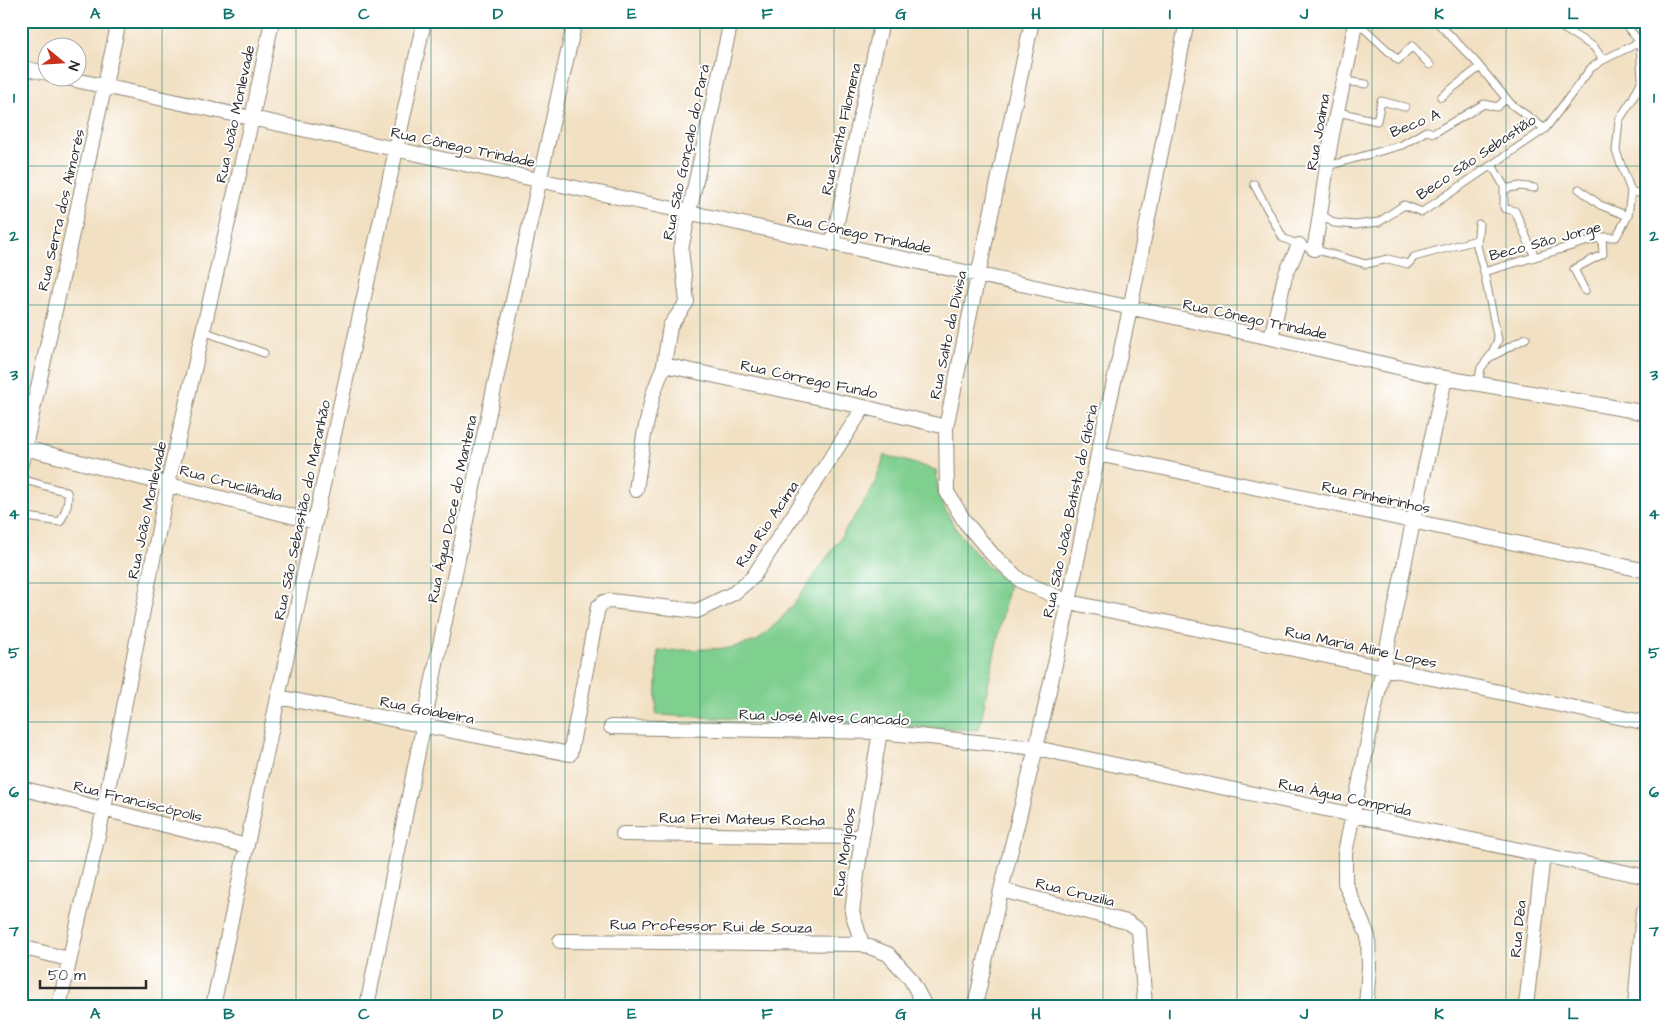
<svg xmlns="http://www.w3.org/2000/svg" width="1668" height="1027" viewBox="0 0 1668 1027" font-family="'Architects Daughter',sans-serif">
	<style>
		.green { fill: #7fcf8f; stroke: #557d5d }
		.lines { fill: none; stroke-linecap: round; stroke-linejoin: round }
		.lane-casing { stroke: #8e8676; stroke-width: 9 }
		.street-casing { stroke: #8e8676; stroke-width: 16 }
		.lane { stroke: #fff; stroke-width: 7 }
		.street { stroke: #fff; stroke-width: 14 }
		.grid { fill: none; stroke: #0f766e; stroke-width: 1; stroke-opacity: 0.55 }
		.labels { text-anchor: middle; stroke-width: 4; stroke-linejoin: round; paint-order: stroke }
		.street-label { font-size: 15px; fill: #2b2b2b; stroke: #fff }
		.neatline { fill: none; stroke: #0f766e; stroke-width: 2 }
		.grid-label { font-size: 16px; text-anchor: middle; font-weight: bold; fill: #0f766e }
	</style>
	<rect width="100%" height="100%" fill="#fff"/>
	<filter id="ink" filterUnits="userSpaceOnUse"><feTurbulence type="fractalNoise" baseFrequency=".02" numOctaves="2"/><feDisplacementMap in="SourceGraphic" scale="10" xChannelSelector="R" yChannelSelector="G"/><feConvolveMatrix kernelMatrix="1 2 1 2 8 2 1 2 1" color-interpolation-filters="sRGB"/></filter>
	<filter id="wash" filterUnits="userSpaceOnUse"><feTurbulence type="fractalNoise" baseFrequency=".0096" numOctaves="4" result="noise"/><feDisplacementMap in="SourceGraphic" scale="20" xChannelSelector="R" yChannelSelector="G"/><feGaussianBlur stdDeviation="1.12" result="paint"/><feColorMatrix in="noise" values="0 0 0 0 0 0 0 0 0 0 0 0 0 0 0 0 0 1.4 0 .05"/><feComposite in="paint" operator="in"/></filter>
	<g filter="url(#wash)">
		<rect width="100%" height="100%" fill="#f2e0c2"/>
		<path class="green" d="M885,455L936,470L939,497L955,528L985,564L1009,583L979,730L656,715L658,651L731,648L757,641L779,621L794,604L820,568L862,505L874,485Z"/>
	</g>
	<g filter="url(#ink)">
		<g class="lines">
			<defs>
				<path id="lane" d="M1356,21L1398,60L1412,46L1430,65
					M1436,21L1474,60L1511,104L1545,129
					M1622,21L1640,42
					M1561,27L1594,47L1603,60
					M1344,81L1366,84
					M1441,97L1480,67
					M1338,112L1377,121L1381,101L1405,107
					M1492,165L1504,186V208L1515,211L1535,257
					M1328,166L1402,145L1426,131L1434,133L1484,104L1497,107L1506,99
					M1254,184L1283,238L1299,245L1366,264L1388,259L1408,264L1414,257L1477,240
					M1504,189L1520,186L1534,188
					M1579,189L1600,205L1628,216
					M1631,191L1647,196
					M1321,214L1334,223L1355,225L1379,222L1404,205L1422,212L1545,129L1591,68L1603,60L1640,42L1647,36
					M1484,272L1602,237H1616L1628,216L1631,191L1616,151L1619,120L1632,100L1642,80L1640,42
					M1585,291L1574,269L1603,254L1602,237
					M203,331L264,353
					M1489,358L1526,338
					M1478,383L1481,368L1491,355L1498,340L1484,272L1477,246L1479,224
					M21,479L67,492C70,500 65,514 60,522L21,516"/>
				<path id="street" d="M1032,21L946,427L947,492L965,522L992,554L1021,581L1069,602L1647,723
					M21,68L48,73
					M66,78L1271,338L1445,378L1647,413
					M832,244L882,21
					M1314,249C1321,215 1324,181 1330,146C1337,104 1350,64 1355,21
					M1271,338L1285,276L1299,245
					M664,365L864,407L946,427
					M21,447L315,522
					M1098,454L1647,571
					M21,464L119,21
					M636,490L644,435L653,394L664,365L670,326L687,302L681,249L731,21
					M278,697L570,754L598,607L604,602L611,601L697,611L734,593L753,577L864,407
					M611,727L880,732L1036,748L1647,877
					M880,732L862,837L852,912L862,944L888,954L910,978L925,1006
					M21,788L247,846
					M623,834L862,837
					M1001,890L1127,922L1139,930L1145,1006
					M560,941L862,944
					M21,947L68,959
					M59,1006L104,809L168,483L252,118L272,21
					M213,1006L315,522L424,21
					M367,1006C432,677 501,348 575,21
					M975,1006L1001,890L1036,748L1069,602L1098,454L1130,309L1187,21
					M1366,1006L1369,967L1368,936L1345,883V853L1413,522L1445,378
					M1526,1006L1543,855
					M1635,1006L1643,912"/>
			</defs>
			<use href="#lane" class="lane-casing"/>
			<use href="#street" class="street-casing"/>
			<use href="#lane" class="lane"/>
			<use href="#street" class="street"/>
		</g>
	</g>
	<path class="grid" d="M162,21V1006M296,21V1006M431,21V1006M565,21V1006M700,21V1006M834,21V1006M968,21V1006M1103,21V1006M1237,21V1006M1372,21V1006M1506,21V1006M21,166H1647M21,305H1647M21,444H1647M21,583H1647M21,722H1647M21,861H1647"/>
	<g class="labels">
		<g class="street-label">
			<text transform="translate(235 114) rotate(-78)" y="5">Rua João Monlevade</text>
			<text transform="translate(1415 123) rotate(-22)" y="5">Beco A</text>
			<text transform="translate(841 129) rotate(-77)" y="5">Rua Santa Filomena</text>
			<text transform="translate(1318 132) rotate(-80)" y="5">Rua Joaima</text>
			<text transform="translate(463 147) rotate(12)" y="5">Rua Cônego Trindade</text>
			<text transform="translate(686 152) rotate(-78)" y="5">Rua São Gonçalo do Pará</text>
			<text transform="translate(1476 157) rotate(-34)" y="5">Beco São Sebastião</text>
			<text transform="translate(61 210) rotate(-77)" y="5">Rua Serra dos Aimorés</text>
			<text transform="translate(859 233) rotate(12)" y="5">Rua Cônego Trindade</text>
			<text transform="translate(1545 241) rotate(-15)" y="5">Beco São Jorge</text>
			<text transform="translate(1255 319) rotate(12)" y="5">Rua Cônego Trindade</text>
			<text transform="translate(948 335) rotate(-78)" y="5">Rua Salto da Divisa</text>
			<text transform="translate(809 379) rotate(12)" y="5">Rua Córrego Fundo</text>
			<text transform="translate(231 483) rotate(15)" y="5">Rua Crucilândia</text>
			<text transform="translate(1376 497) rotate(12)" y="5">Rua Pinheirinhos</text>
			<text transform="translate(452 509) rotate(-78)" y="5">Rua Água Doce do Mantena</text>
			<text transform="translate(147 510) rotate(-78)" y="5">Rua João Monlevade</text>
			<text transform="translate(302 510) rotate(-78)" y="5">Rua São Sebastião do Maranhão</text>
			<text transform="translate(1070 511) rotate(-78)" y="5">Rua São João Batista do Glória</text>
			<text transform="translate(767 524) rotate(-56)" y="5">Rua Rio Acima</text>
			<text transform="translate(1361 647) rotate(12)" y="5">Rua Maria Aline Lopes</text>
			<text transform="translate(427 710) rotate(11)" y="5">Rua Goiabeira</text>
			<text transform="translate(824 717) rotate(2)" y="5">Rua José Alves Cancado</text>
			<text transform="translate(1345 797) rotate(12)" y="5">Rua Água Comprida</text>
			<text transform="translate(138 801) rotate(14)" y="5">Rua Franciscópolis</text>
			<text transform="translate(742 819) rotate(1)" y="5">Rua Frei Mateus Rocha</text>
			<text transform="translate(844 852) rotate(-82)" y="5">Rua Monjolos</text>
			<text transform="translate(1075 892) rotate(14)" y="5">Rua Cruzilia</text>
			<text transform="translate(711 926) rotate(1)" y="5">Rua Professor Rui de Souza</text>
			<text transform="translate(1518 929) rotate(-84)" y="5">Rua Déa</text>
		</g>
	</g>
	<rect width="1668" height="1027" fill="none" stroke="#fff" stroke-width="55"/>
	<g transform="translate(62 62) rotate(108)"><circle r="24" fill="#ffffff" stroke="#aaaaaa"/>
	<path d="M0-4L9 19L0 12L-9 19Z" fill="#c8321e"/>
	<text y="-8" font-size="14" font-weight="bold" text-anchor="middle" fill="#2b2b2b">N</text>
	</g>
	<path d="M40 980v8h106v-8" fill="none" stroke="#2b2b2b" stroke-width="2.5"/>
	<text x="48" y="980" font-size="15" fill="#2b2b2b" stroke="#ffffff" stroke-width="4" paint-order="stroke">50 m</text>
	<rect x="28" y="28" width="1612" height="972" class="neatline"/>
	<g class="grid-label">
		<text x="95" y="19">A</text>
		<text x="229" y="19">B</text>
		<text x="364" y="19">C</text>
		<text x="498" y="19">D</text>
		<text x="632" y="19">E</text>
		<text x="767" y="19">F</text>
		<text x="901" y="19">G</text>
		<text x="1036" y="19">H</text>
		<text x="1170" y="19">I</text>
		<text x="1304" y="19">J</text>
		<text x="1439" y="19">K</text>
		<text x="1573" y="19">L</text>
		<text x="14" y="103">1</text>
		<text x="1654" y="103">1</text>
		<text x="14" y="241">2</text>
		<text x="1654" y="241">2</text>
		<text x="14" y="380">3</text>
		<text x="1654" y="380">3</text>
		<text x="14" y="519">4</text>
		<text x="1654" y="519">4</text>
		<text x="14" y="658">5</text>
		<text x="1654" y="658">5</text>
		<text x="14" y="797">6</text>
		<text x="1654" y="797">6</text>
		<text x="14" y="936">7</text>
		<text x="1654" y="936">7</text>
		<text x="95" y="1019">A</text>
		<text x="229" y="1019">B</text>
		<text x="364" y="1019">C</text>
		<text x="498" y="1019">D</text>
		<text x="632" y="1019">E</text>
		<text x="767" y="1019">F</text>
		<text x="901" y="1019">G</text>
		<text x="1036" y="1019">H</text>
		<text x="1170" y="1019">I</text>
		<text x="1304" y="1019">J</text>
		<text x="1439" y="1019">K</text>
		<text x="1573" y="1019">L</text>
	</g>
</svg>
